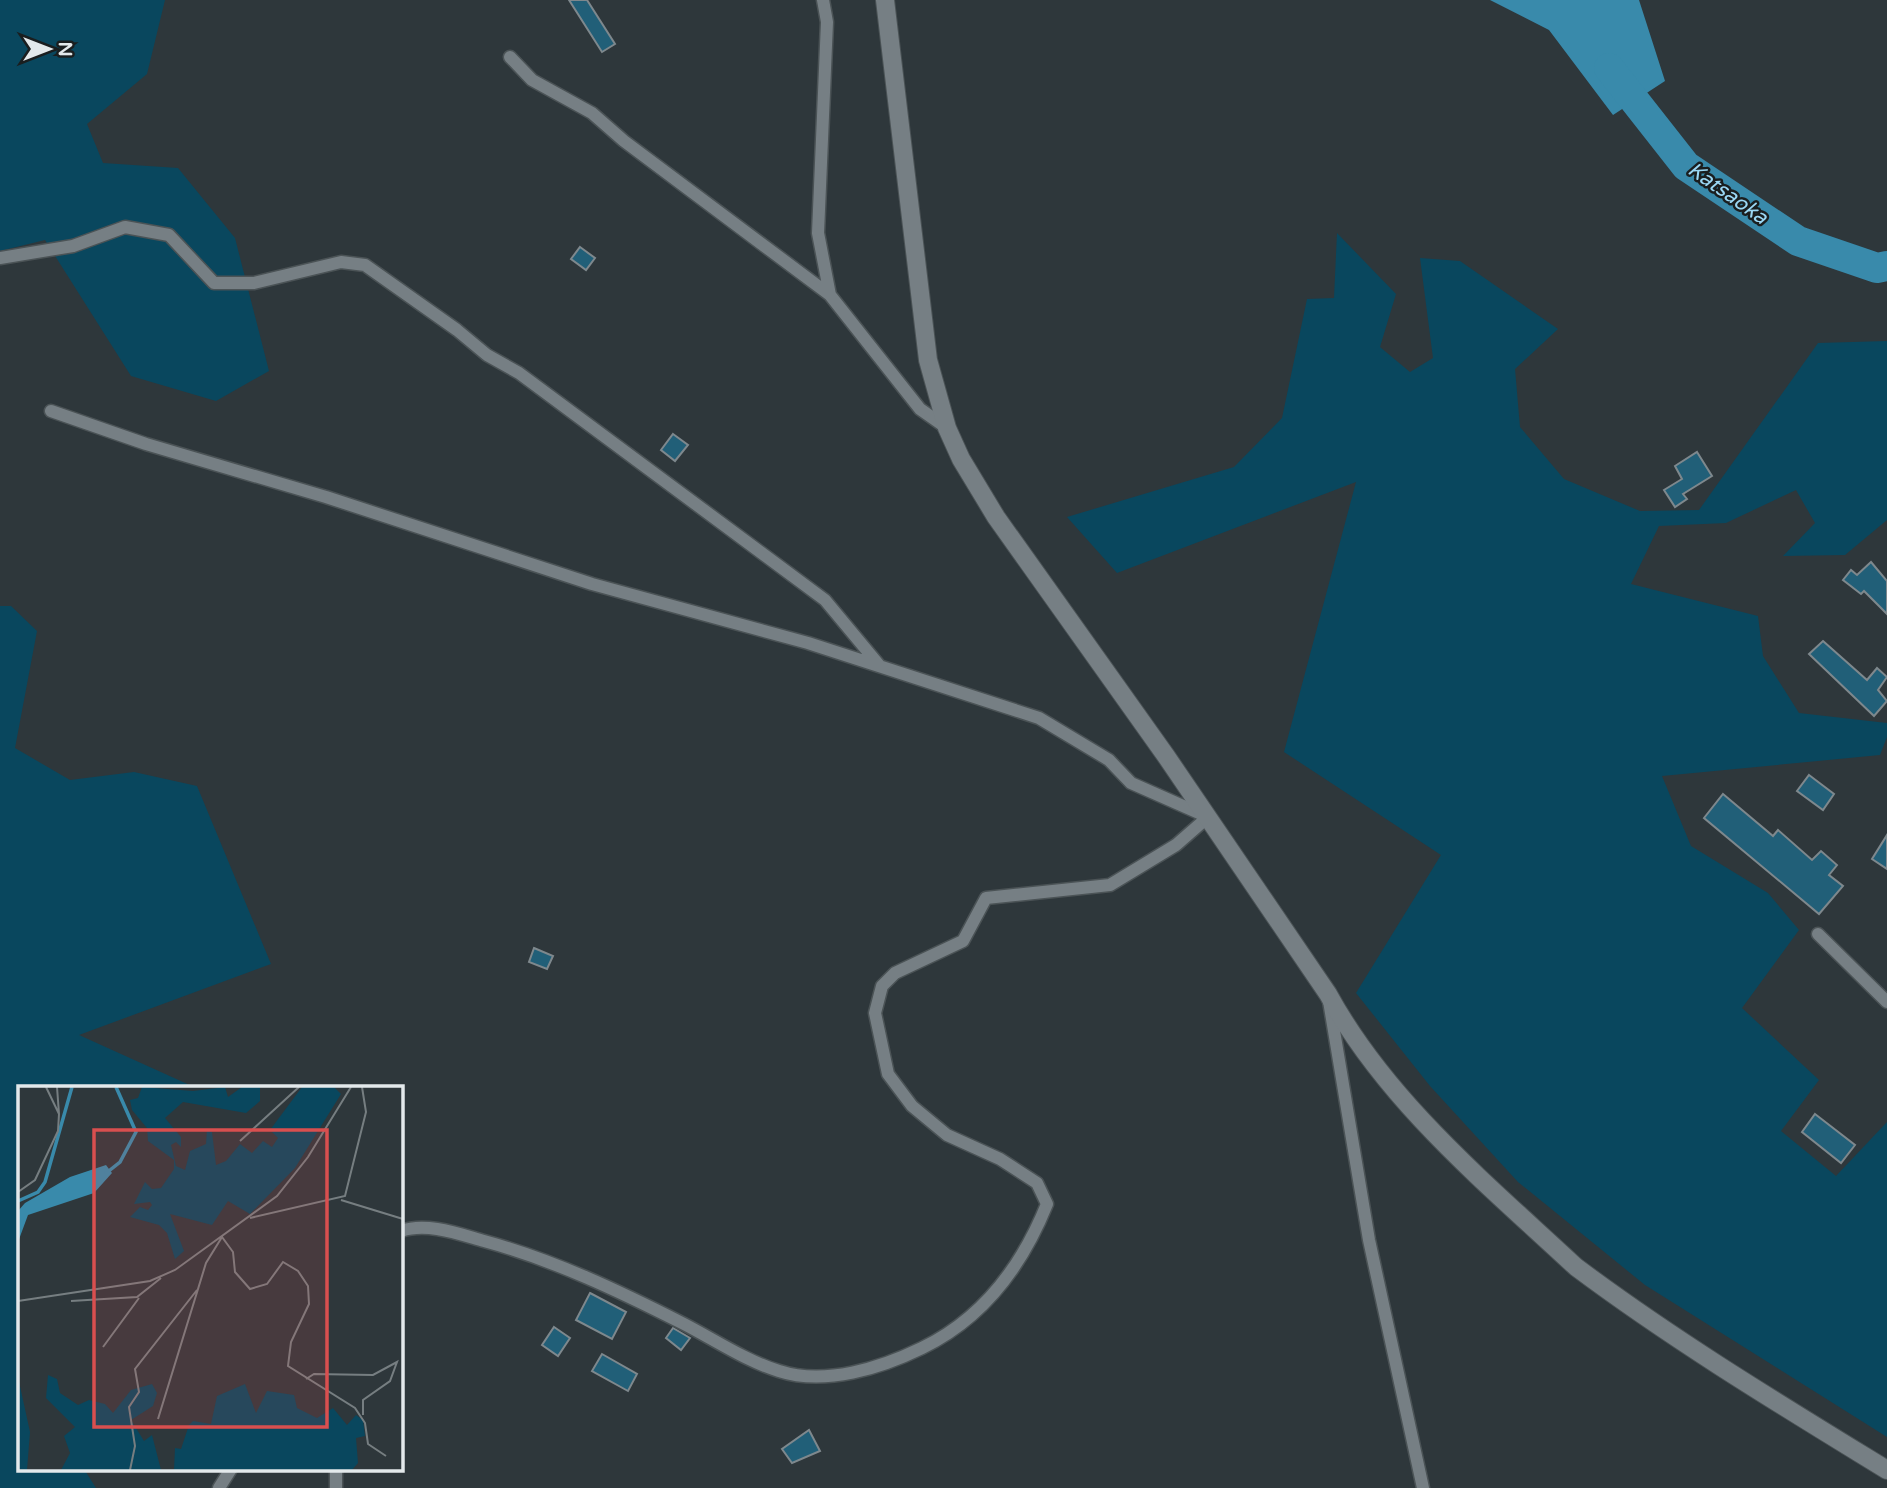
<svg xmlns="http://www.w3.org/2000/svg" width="1887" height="1488" viewBox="0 0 1887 1488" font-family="'Varela Round',sans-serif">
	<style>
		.green { fill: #09475e }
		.water { fill: #398aab }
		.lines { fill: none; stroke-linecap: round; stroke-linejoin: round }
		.river { stroke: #398aab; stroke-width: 30 }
		.building { fill: #215f78; stroke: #7e888d; stroke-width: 2 }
		.street-casing { stroke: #4b5356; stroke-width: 15 }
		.secondary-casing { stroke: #4b5356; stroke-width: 20 }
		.street { stroke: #767f84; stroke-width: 12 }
		.secondary { stroke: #767f84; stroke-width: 18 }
		.labels { text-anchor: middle; stroke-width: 5; stroke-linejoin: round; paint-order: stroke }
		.water-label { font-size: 21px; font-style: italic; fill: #9ad7f4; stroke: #1a1e1f }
		.inset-river { fill: none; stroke: #398aab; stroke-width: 3.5 }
		.inset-road { fill: none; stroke: #767e81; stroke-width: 2 }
		.view { fill: #d94f4f; fill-opacity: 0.15; stroke: #d94f4f; stroke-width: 3.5 }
		.inset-edge { fill: none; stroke: #e3e9eb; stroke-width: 3.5 }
	</style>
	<rect width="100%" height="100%" fill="#2e373b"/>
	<path class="green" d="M0,0H165L147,74L87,124L103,163L178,168L235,238L269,371L216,401L131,376L45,240L0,251Z
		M1337,233L1396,294L1380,347L1410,372L1433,358L1420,258L1460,261L1558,329L1515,369L1520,427L1564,479L1640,511L1699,510L1818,343L1887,341V520L1845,555L1783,556L1815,523L1796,490L1726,523L1659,526L1631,584L1758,616L1763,656L1799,713L1887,723V737L1880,755L1662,776L1691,846L1768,893L1799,930L1742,1008L1819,1080L1781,1131L1836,1176L1887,1122V1437L1645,1285L1518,1182L1430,1086L1356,993L1441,855L1284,752L1356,482L1117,573L1067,517L1234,467L1282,418L1307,299L1334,298Z
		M0,606H11L37,631L15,748L70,780L134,772L197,786L271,964L79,1035L194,1087H19V1469H84L96,1488H0Z"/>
	<path class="water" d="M1490,0H1639L1665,81L1613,115L1549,30Z"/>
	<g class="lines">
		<path class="river" d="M1609,68L1686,166L1798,241L1877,268L1887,266"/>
	</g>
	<path class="building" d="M569,0H587L615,44L602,52Z
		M580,247L595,258L586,270L571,259Z
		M673,434L688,445L675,461L661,450Z
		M1697,452L1712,476L1683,494L1687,499L1675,507L1664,490L1682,479L1675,466Z
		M1871,562L1887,581V614L1864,591L1861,594L1843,580L1851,570L1857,575Z
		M1823,641L1867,680L1877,668L1887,677L1878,690L1887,701L1874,716L1809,654Z
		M1809,775L1834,794L1823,810L1797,791Z
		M1723,794L1773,836L1778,830L1812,860L1821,851L1837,865L1829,875L1843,886L1819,914L1704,818Z
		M1887,835V869L1872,859Z
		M534,948L553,956L547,969L529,962Z
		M1815,1114L1855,1145L1841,1163L1802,1132Z
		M590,1293L626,1312L612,1339L576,1320Z
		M554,1327L570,1338L558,1356L542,1345Z
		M673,1328L690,1338L681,1350L666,1338Z
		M602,1354L637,1374L628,1391L592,1371Z
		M809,1430L820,1451L792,1463L782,1449Z"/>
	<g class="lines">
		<defs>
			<path id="street" d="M823,0L827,22L818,233L830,295L920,409L947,428
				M510,57L532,80L592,113L624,141L830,295
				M0,258L73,246L125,227L169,235L214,283H254L341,262L365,265L457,330L487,355L519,373L825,600L879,665
				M51,411L146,444L326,497L592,584L808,643L1039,718L1109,760L1131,783L1208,817L1176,845L1110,885L986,898L963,941L895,973L882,986L875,1013L888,1074L912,1106L947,1135L1000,1159L1037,1183L1047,1204C1022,1266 984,1318 922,1348C881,1368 825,1386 779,1371C746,1361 715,1340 684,1324C619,1291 554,1260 484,1241C459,1234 427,1222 401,1231
				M1818,934L1887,1002
				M1329,1001L1369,1240L1423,1488
				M336,1469V1488
				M219,1488L231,1469"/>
			<path id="secondary" d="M885,0L928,360L947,428L961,459L996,517L1166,756L1328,994C1387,1102 1487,1184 1576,1267C1675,1341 1781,1405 1887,1470"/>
		</defs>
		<use href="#street" class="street-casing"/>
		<use href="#secondary" class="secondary-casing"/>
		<use href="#street" class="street"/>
		<use href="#secondary" class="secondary"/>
	</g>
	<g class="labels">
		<g class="water-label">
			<text transform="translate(1728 193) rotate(35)" y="7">Katsaoka</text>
		</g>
	</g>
	<g transform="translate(18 1086)">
		<rect width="385" height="385" fill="#2e373b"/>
		<path d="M124,1L175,5L207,1L210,11L224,1H242V15L228,27L165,16L147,32L163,51V61L158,56L153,59L158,80L167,84L172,65L188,58L189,43L194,46L198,79L208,75L222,58L234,67L245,55L254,61L260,52L252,44L284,1H316L323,8L277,82L232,128L210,115L194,139L152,128L166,165L157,173L149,147L141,139L112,131L122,121L130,124L134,119L132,116L116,118L127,96L134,103L143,102L156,83V74L130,55L129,42L114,24L112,14L120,12ZM30,289L39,293L42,307L60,319L71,314L87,318L95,327L113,304L134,298L139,307L135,320L113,334L126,355L134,349L143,384H43L52,367L46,350L57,341L28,312ZM0,291L12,346L9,384H0ZM227,298L238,327L249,305L276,309L279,322L299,332L315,322L329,339L338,329L345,334L347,350L338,352L340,377L334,384H156L157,362L163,363L171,339L175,335L193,338L199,310Z" fill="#09475e"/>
		<path d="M88,79L94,87L76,107L10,129L0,156V125L7,117L52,91Z" fill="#398aab"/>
		<path class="inset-river" d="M87,88L102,76L118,46L98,1M0,115L20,106L27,96L54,1"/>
		<path class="inset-road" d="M39,1L41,28M222,55L281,1M0,106L17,94L40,45L41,28L28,1M323,114L385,133M232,132L327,110L348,26L344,1M0,215L132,195L157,184L259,110L290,71L333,1M53,215L119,211L143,192M85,261L121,212M288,293L296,288L355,289L379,276L372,295L345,314V329M140,333L188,177L204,151L215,166L217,186L232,203L249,198L265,176L280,185L290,200L291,218L273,256L270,280L337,322L347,337L350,358L368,370M112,384L117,360L111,321L121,306L117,283L179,204"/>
		<path class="view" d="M76,44H309V341H76Z"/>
		<rect width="385" height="385" class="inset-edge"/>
	</g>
	<g transform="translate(49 49) rotate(90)" stroke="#1a1e1f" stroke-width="5" paint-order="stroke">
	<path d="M0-5L12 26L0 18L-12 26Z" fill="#e3e9eb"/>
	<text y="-10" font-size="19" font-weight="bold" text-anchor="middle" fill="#e3e9eb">N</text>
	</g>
</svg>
